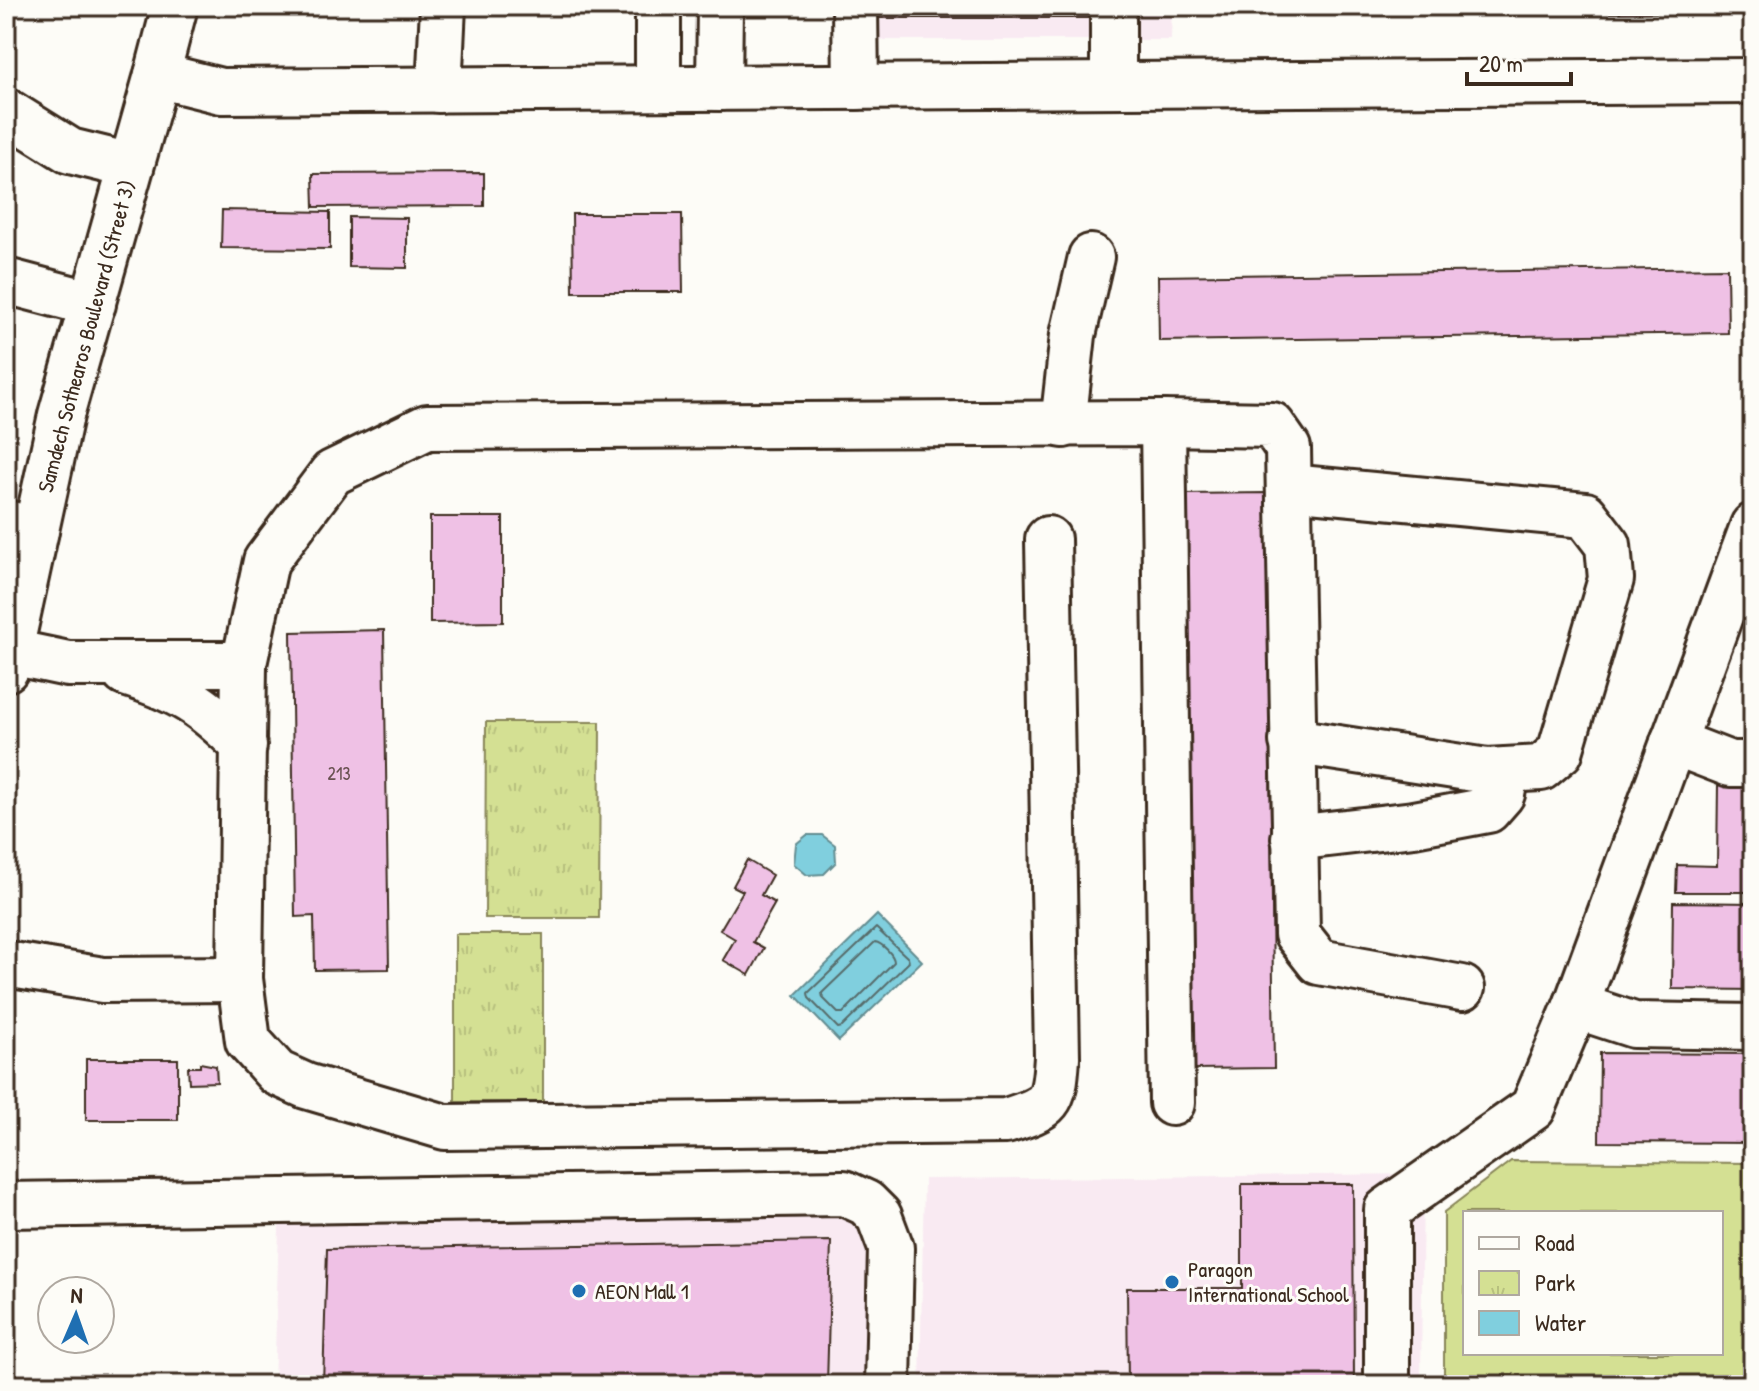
<svg xmlns="http://www.w3.org/2000/svg" width="1759" height="1391" viewBox="0 0 1759 1391" font-family="'Patrick Hand',sans-serif">
<style>
.built{fill:#f9eaf2}
.green{fill:#d4e093;stroke:#888558;stroke-width:2;fill-rule:evenodd}
.park{fill:url(#park-tufts);stroke:#888558;stroke-width:2}
.water{fill:#80cfde;stroke:#648d91;stroke-width:2}
.lines{fill:none;stroke-linecap:round;stroke-linejoin:round}
.shore{stroke:#576c6b;stroke-width:2}
.building{fill:#efc1e5;stroke:#3b2a1e;stroke-width:2}
.minor-casing{stroke:#3b2a1e;stroke-width:50}
.major-casing{stroke:#3b2a1e;stroke-width:50}
.minor{stroke:#fdfcf7;stroke-width:44}
.major{stroke:#fdfcf7;stroke-width:44}
.poi-dot{fill:#1f6fb2;stroke:#fdfcf7;stroke-width:3}
.labels{text-anchor:middle;stroke-width:6;stroke-linejoin:round;paint-order:stroke}
.number-label{font-size:18px;fill:#685050}
.street-label{font-size:22px;fill:#3b2a1e;stroke:#fdfcf7}
.poi-label{font-size:22px;fill:#3b2a1e;stroke:#fdfcf7;text-anchor:start}
</style>
<defs>
<pattern id="park-tufts" width="24" height="20" patternUnits="userSpaceOnUse" patternTransform="scale(2)"><rect width="24" height="20" fill="#d4e093"/><path d="M3 7l-1-3M5 7V3M7 7l1-3M15 17l-1-3M17 17v-4M19 17l1-3" fill="none" stroke="#b7c07e"/></pattern>
</defs>
<rect width="100%" height="100%" fill="#fdfcf7"/>
<filter id="ink" filterUnits="userSpaceOnUse"><feTurbulence type="fractalNoise" baseFrequency=".0125" numOctaves="2"/><feDisplacementMap in="SourceGraphic" scale="16" xChannelSelector="R" yChannelSelector="G"/><feConvolveMatrix kernelMatrix="1 2 1 2 8 2 1 2 1" color-interpolation-filters="sRGB"/></filter>
<g filter="url(#ink)">
<!-- built -->
<g class="built">
<polygon points="848,6 1172,6 1171,40 848,40"/>
<polygon points="1423,1174 1421,1385 920,1385 924,1179"/>
<polygon points="883,1190 879,1385 274,1385 280,1197"/>
</g>
<!-- green -->
<path class="green" d="M 1511,1161 L 1753,1163 L 1753,1385 L 1444,1385 L 1444,1212 ZM 1465,1213 L 1721,1213 L 1721,1353 L 1465,1353 Z"/>
<!-- park -->
<g class="park">
<polygon points="486,722 600,722 599,918 485,918"/>
<rect x="455" y="934" width="88" height="168"/>
</g>
<!-- water -->
<g class="water">
<polygon points="807,835 822,835 835,845 836,862 824,874 807,875 794,864 796,844"/>
<polygon points="877,915 922,961 839,1041 795,995"/>
</g>
<g class="lines">
<!-- shore -->
<g class="shore">
<polygon points="876,928 908,958 909,962 842,1027 838,1028 809,998 808,993"/>
<path d="M 875,942 C 882,943 894,955 894,962 L 843,1013 L 838,1013 L 823,998 L 822,993 Z"/>
</g>
</g>
<!-- building -->
<g class="building">
<rect x="870" y="6" width="240" height="12"/>
<polygon points="1599,6 1753,6 1753,12 1599,13"/>
<polygon points="484,173 484,206 314,207 313,174"/>
<polygon points="222,210 330,212 330,249 221,248"/>
<polygon points="572,214 682,214 683,292 573,292"/>
<polygon points="349,217 407,218 407,268 349,267"/>
<polygon points="1727,268 1728,333 1159,341 1158,276"/>
<polygon points="1267,493 1274,1068 1193,1069 1185,494"/>
<polygon points="430,517 503,517 503,622 430,623"/>
<polygon points="384,630 389,969 315,970 314,916 295,917 291,632"/>
<polygon points="1718,784 1753,784 1753,892 1676,892 1677,865 1717,866"/>
<polygon points="747,860 772,875 761,895 775,903 753,942 764,948 749,975 723,960 735,939 720,930 743,891 733,886"/>
<polygon points="1673,902 1753,903 1753,990 1672,989"/>
<polygon points="1600,1053 1753,1054 1753,1143 1599,1142"/>
<rect x="86" y="1059" width="92" height="61"/>
<polygon points="200,1063 216,1066 217,1082 189,1083 188,1067 200,1067"/>
<polygon points="1242,1184 1353,1184 1354,1385 1128,1385 1127,1288 1242,1288"/>
<polygon points="831,1241 827,1385 323,1385 327,1249"/>
</g>
<g class="lines">
<!-- minor casing -->
<g class="minor-casing">
<g id="minor">
<polyline points="855,6 856,87"/>
<polyline points="157,75 175,6"/>
<polyline points="1113,85 1113,6"/>
<polyline points="658,88 658,6"/>
<polyline points="719,88 720,6"/>
<polyline points="439,90 443,6"/>
<polyline points="6,111 70,151 131,166"/>
<polyline points="6,281 93,304"/>
<polyline points="1163,423 1172,1103"/>
<polyline points="1063,425 1073,335 1091,257"/>
<polyline points="1289,487 1585,515 1608,545 1611,579 1560,752 1541,768 1487,771 1292,741"/>
<polyline points="6,523 36,530"/>
<polyline points="6,651 68,664 244,664"/>
<path d="M 125,673 C 181,691 202,704 244,746"/>
<polyline points="1673,742 1730,764 1753,764"/>
<polyline points="1294,838 1414,824 1488,810 1502,794 1507,770"/>
<polyline points="6,964 103,980 240,979 244,664 266,561 332,473 427,427 1163,423 1272,425 1288,448 1297,934 1319,962 1462,988"/>
<path d="M 240,979 L 248,1041 L 277,1073 L 306,1086 L 445,1127 L 1006,1121 C 1051,1107 1054,1104 1057,1057 L 1048,539"/>
<polyline points="1576,1006 1634,1025 1753,1027"/>
<polyline points="6,1205 844,1193 866,1203 879,1216 891,1248 888,1385"/>
<polyline points="1387,1385 1387,1210 1533,1108 1576,1006 1753,526"/>
</g>
</g>
<!-- major casing -->
<g class="major-casing">
<polyline id="major" points="6,669 61,415 157,75 221,91 1753,81"/>
</g>
<!-- minor -->
<use href="#minor" class="minor"/>
<!-- major -->
<use href="#major" class="major"/>
</g>
</g>
<!-- markers -->
<g class="poi-dot">
<circle cx="1172" cy="1282" r="8"/>
<circle cx="579" cy="1291" r="8"/>
</g>
<g class="labels">
<!-- number labels -->
<g class="number-label">
<text x="339" y="780">213</text>
</g>
<!-- street labels -->
<g class="street-label">
<text transform="translate(86 336) rotate(-75)" y="8">Samdech Sothearos Boulevard (Street 3)</text>
</g>
<!-- poi labels -->
<g class="poi-label">
<text x="1188" y="1277">Paragon<tspan x="1188" dy="25">International School</tspan></text>
<text x="595" y="1299">AEON Mall 1</text>
</g>
</g>
<!-- margin -->
<rect width="1759" height="1391" fill="none" stroke="#fdfcf7" stroke-width="32"/>
<rect x="16" y="16" width="1727" height="1359" fill="none" stroke="#3b2a1e" stroke-width="3" filter="url(#ink)"/>
<!-- legend -->
<rect x="1463" y="1211" width="260" height="144" fill="#fdfcf7" stroke="#afa8a0" stroke-width="2"/>
<rect x="1479" y="1237" width="40" height="12" fill="#fdfcf7" stroke="#afa8a0" stroke-width="2"/>
<text x="1535" y="1251" font-size="24" fill="#3b2a1e">Road</text>
<rect x="1479" y="1271" width="40" height="24" fill="url(#park-tufts)" stroke="#afa8a0" stroke-width="2"/>
<text x="1535" y="1291" font-size="24" fill="#3b2a1e">Park</text>
<rect x="1479" y="1311" width="40" height="24" fill="#80cfde" stroke="#afa8a0" stroke-width="2"/>
<text x="1535" y="1331" font-size="24" fill="#3b2a1e">Water</text>
<!-- north arrow -->
<g transform="translate(76 1315) rotate(2)"><circle r="38" fill="#fdfcf7" stroke="#afa8a0" stroke-width="2"/>
<path d="M0-6L14 30L0 20L-14 30Z" fill="#1f6fb2"/>
<text y="-12" font-size="22" font-weight="bold" text-anchor="middle" fill="#3b2a1e">N</text>
</g>
<!-- scale -->
<path d="M1467 72v12h104v-12" fill="none" stroke="#3b2a1e" stroke-width="4"/>
<text x="1479" y="72" font-size="24" fill="#3b2a1e" stroke="#fdfcf7" stroke-width="6" paint-order="stroke">20 m</text>
</svg>
